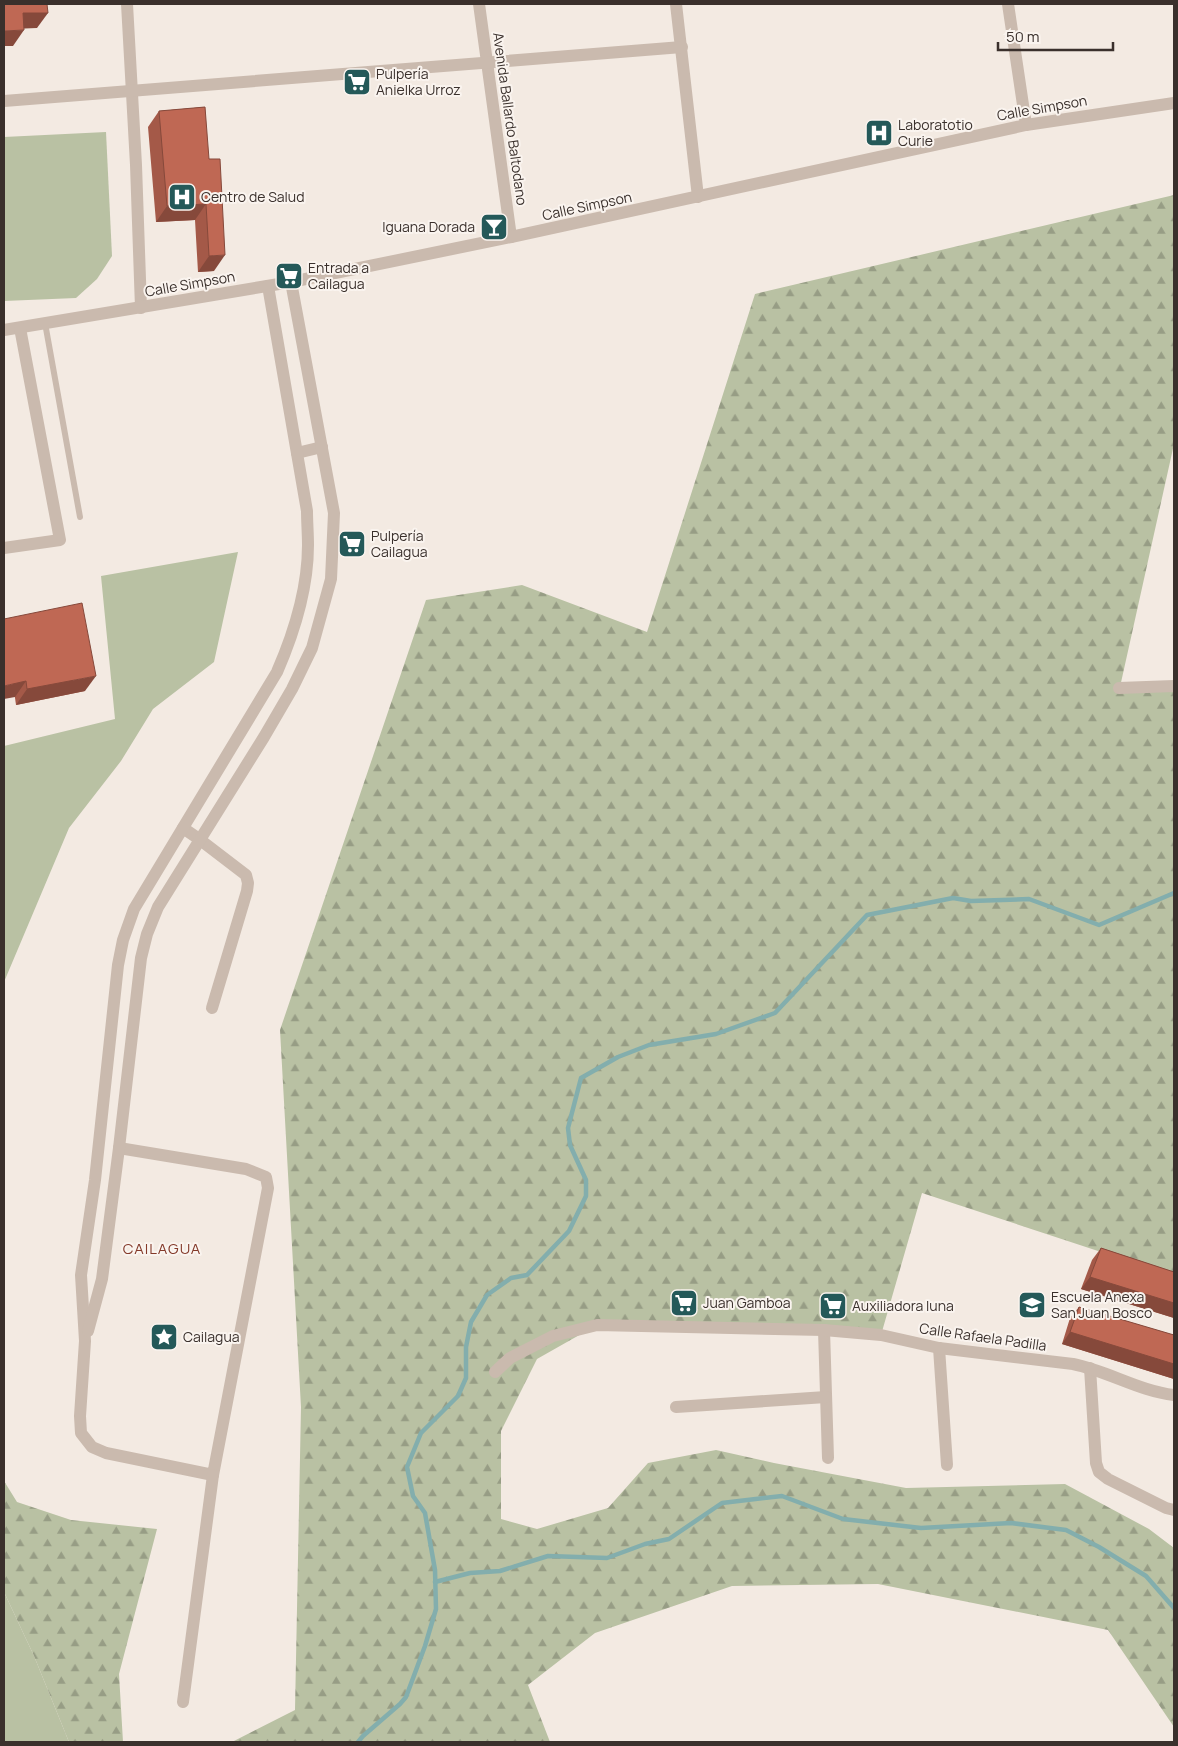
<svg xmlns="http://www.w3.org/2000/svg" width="1178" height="1746" viewBox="0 0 1178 1746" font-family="Manrope,sans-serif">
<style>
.green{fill:#b9c1a3}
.forest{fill:url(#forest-firs)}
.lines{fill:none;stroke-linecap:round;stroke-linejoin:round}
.stream{stroke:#83aead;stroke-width:4.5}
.service{stroke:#cabaae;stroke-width:6}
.minor{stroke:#cabaae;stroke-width:12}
.wall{fill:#a45948}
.shaded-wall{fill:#86493b}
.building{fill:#bf6854;stroke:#86493b}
.labels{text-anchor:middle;stroke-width:4;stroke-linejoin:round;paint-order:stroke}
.poi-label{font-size:14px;fill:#3a302c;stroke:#faf4ef;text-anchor:start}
.street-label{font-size:14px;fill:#3a302c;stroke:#faf4ef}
.neighbourhood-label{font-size:15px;letter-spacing:1px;fill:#843a2a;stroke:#faf4ef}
</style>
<defs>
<pattern id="forest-firs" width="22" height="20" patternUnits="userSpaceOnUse" patternTransform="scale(1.25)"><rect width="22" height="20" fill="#b9c1a3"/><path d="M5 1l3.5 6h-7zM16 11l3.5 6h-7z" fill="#979d85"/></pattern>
</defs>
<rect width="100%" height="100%" fill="#f3eae2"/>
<!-- green -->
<g class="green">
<polygon points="106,132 112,256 97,279 76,298 4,301 4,137"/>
<polygon points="238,552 214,662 153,709 121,761 69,828 4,982 4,746 115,719 101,576"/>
<polygon points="4,1592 34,1656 69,1742 4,1742"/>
</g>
<!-- forest -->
<g class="forest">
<polygon points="1174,195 1174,444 1120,687 1174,687 1174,1276 922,1193 881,1335 597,1325 537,1359 501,1431 501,1519 537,1529 608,1508 648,1463 716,1450 774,1463 906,1488 1065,1484 1149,1529 1174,1548 1174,1727 1108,1630 878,1584 732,1586 595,1633 528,1685 550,1742 232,1742 295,1710 301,1407 280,1030 426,600 522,585 647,632 755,294"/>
<polygon points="4,1481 17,1502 71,1520 157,1529 119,1674 123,1742 69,1742 34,1656 4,1592"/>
</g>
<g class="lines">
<!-- stream -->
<g class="stream">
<polyline points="435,1582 470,1573 500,1571 548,1556 607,1558 645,1544 669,1539 722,1503 782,1496 843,1519 921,1528 1011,1523 1066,1530 1099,1547 1146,1576 1174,1608"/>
<polyline points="358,1742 363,1736 400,1704 406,1697 425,1646 436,1609 435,1570 425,1513 413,1496 407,1467 421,1433 458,1396 466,1378 466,1347 471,1322 487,1295 511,1278 527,1275 569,1231 586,1196 586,1180 570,1145 568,1128 581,1078 618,1057 649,1045 716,1034 775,1013 867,915 953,898 971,901 1029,899 1099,925 1174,893"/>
</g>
<!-- service -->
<polyline class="service" points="45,323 80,517"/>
<!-- minor -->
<g class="minor">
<polyline points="127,4 136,165 141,308"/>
<polyline points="479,4 511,237"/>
<polyline points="676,4 698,197"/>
<polyline points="1008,4 1026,125"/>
<polyline points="4,101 682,47"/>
<polyline points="4,330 291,282 511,237 1026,125 1174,103"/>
<polyline points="297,453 322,447"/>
<polyline points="4,548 60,540 20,328"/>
<polyline points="1119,688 1174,686"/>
<polyline points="183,828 199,839 246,875 248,883 247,891 212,1008"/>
<path d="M 119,1148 L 246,1169 L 266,1177 L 268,1188 L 213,1475 L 106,1453 L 92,1447 L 81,1433 L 80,1416 L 85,1341 L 81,1275 L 95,1180 L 118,965 L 123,940 L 134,909 L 277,672 C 294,633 308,589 308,545 C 308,534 307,522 307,511 L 268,286"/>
<polyline points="824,1330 828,1458"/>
<polyline points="88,1331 102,1279 119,1148 141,958 147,934 158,907 264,737 292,689 312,648 331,579 334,513 291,282"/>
<polyline points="939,1348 947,1465"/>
<polyline points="1090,1368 1096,1463 1099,1472 1108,1479 1166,1508 1174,1510"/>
<path d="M 495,1372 L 510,1358 L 553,1336 L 597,1325 L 824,1330 L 881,1335 L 939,1348 L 1073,1364 C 1108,1371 1139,1391 1174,1395"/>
<polyline points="676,1407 826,1397"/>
<polyline points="183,1702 213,1475"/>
</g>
</g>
<!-- wall -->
<g class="wall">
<polygon points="205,107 214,271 198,272 195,220 156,222 148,127 159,111"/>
<polygon points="4,619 85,691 16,705"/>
<polygon points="1101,1248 1174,1272 1174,1318 1081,1289 1092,1260"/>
<polygon points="1079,1307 1173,1335 1174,1333 1174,1379 1062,1344 1070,1318"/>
</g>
<!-- shaded-wall -->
<g class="shaded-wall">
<polygon points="23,13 48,13 37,28 12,29"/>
<polygon points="24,30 13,46 4,46 4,31"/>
<polygon points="206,204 195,220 156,222 167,206"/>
<polygon points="225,255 214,271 198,272 209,256"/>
<polygon points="96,676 85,691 16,705 27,689"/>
<polygon points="26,681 15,697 4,699 4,686"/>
<polygon points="1090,1277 1174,1303 1174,1318 1081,1289"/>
<polygon points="1070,1332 1174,1364 1174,1379 1062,1344"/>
</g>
<!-- building -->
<g class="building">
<polygon points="4,4 47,4 48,13 23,13 24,30 4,31"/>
<polygon points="205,107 209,159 220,159 225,255 209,256 206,204 167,206 159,111"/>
<polygon points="82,603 96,676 27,689 26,681 4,686 4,619"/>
<polygon points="1101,1248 1174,1272 1174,1303 1090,1277"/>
<polygon points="1079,1307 1174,1335 1174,1364 1070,1332"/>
</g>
<!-- icons -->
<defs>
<g id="supermarket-square" transform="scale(1.4375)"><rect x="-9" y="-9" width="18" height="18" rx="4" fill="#245959" stroke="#faf4ef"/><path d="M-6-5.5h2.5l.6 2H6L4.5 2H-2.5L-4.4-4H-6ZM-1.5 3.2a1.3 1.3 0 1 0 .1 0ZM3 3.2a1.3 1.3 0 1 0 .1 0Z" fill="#fff"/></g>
<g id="hospital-square" transform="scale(1.4375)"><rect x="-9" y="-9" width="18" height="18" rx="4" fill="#245959" stroke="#faf4ef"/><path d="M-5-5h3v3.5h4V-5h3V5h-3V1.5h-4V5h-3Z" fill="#fff"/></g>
<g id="bar-square" transform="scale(1.4375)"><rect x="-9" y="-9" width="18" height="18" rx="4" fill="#245959" stroke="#faf4ef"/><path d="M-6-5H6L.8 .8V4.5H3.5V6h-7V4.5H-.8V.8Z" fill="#fff"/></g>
<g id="school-square" transform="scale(1.4375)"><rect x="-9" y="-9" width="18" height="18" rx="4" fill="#245959" stroke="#faf4ef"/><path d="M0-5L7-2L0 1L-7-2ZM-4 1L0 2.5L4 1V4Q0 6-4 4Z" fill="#fff"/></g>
<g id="sight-square" transform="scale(1.4375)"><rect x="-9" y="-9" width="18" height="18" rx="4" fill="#245959" stroke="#faf4ef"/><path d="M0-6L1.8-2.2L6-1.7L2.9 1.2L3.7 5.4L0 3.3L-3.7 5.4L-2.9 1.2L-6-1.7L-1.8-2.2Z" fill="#fff"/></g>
</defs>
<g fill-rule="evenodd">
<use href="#supermarket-square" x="357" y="82"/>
<use href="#hospital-square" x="879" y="133"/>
<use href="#hospital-square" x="182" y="197"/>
<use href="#bar-square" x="494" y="227"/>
<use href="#supermarket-square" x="289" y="276"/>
<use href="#supermarket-square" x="352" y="544"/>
<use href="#supermarket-square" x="684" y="1303"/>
<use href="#school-square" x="1032" y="1305"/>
<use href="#supermarket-square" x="833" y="1306"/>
<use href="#sight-square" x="164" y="1337"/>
</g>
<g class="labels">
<!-- poi labels -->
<g class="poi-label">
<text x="376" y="79">Pulpería<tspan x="376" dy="16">Anielka Urroz</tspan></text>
<text x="898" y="130">Laboratotio<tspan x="898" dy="16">Curie</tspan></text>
<text x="201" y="202">Centro de Salud</text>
<text x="475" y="232" text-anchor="end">Iguana Dorada</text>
<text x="308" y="273">Entrada a<tspan x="308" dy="16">Cailagua</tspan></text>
<text x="371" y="541">Pulpería<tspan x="371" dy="16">Cailagua</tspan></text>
<text x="1051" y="1302">Escuela Anexa<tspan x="1051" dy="16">San Juan Bosco</tspan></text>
<text x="703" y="1308">Juan Gamboa</text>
<text x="852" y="1311">Auxiliadora luna</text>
<text x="183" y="1342">Cailagua</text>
</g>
<!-- street labels -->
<g class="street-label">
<text transform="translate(1042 108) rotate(-10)" y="5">Calle Simpson</text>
<text transform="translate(510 119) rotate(82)" y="5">Avenida Ballardo Baltodano</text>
<text transform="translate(587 206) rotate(-12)" y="5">Calle Simpson</text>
<text transform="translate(190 284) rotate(-10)" y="5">Calle Simpson</text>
<text transform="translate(983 1337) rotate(8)" y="5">Calle Rafaela Padilla</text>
</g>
<!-- neighbourhood labels -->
<g class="neighbourhood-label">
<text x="162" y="1254">CAILAGUA</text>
</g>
</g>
<!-- border -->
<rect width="1178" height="1746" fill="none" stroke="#3a302c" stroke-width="10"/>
<!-- scale -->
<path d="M998 42v8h115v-8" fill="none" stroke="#3a302c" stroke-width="2.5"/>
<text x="1006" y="42" font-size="15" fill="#3a302c" stroke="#faf4ef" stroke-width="4" paint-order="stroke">50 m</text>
</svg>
